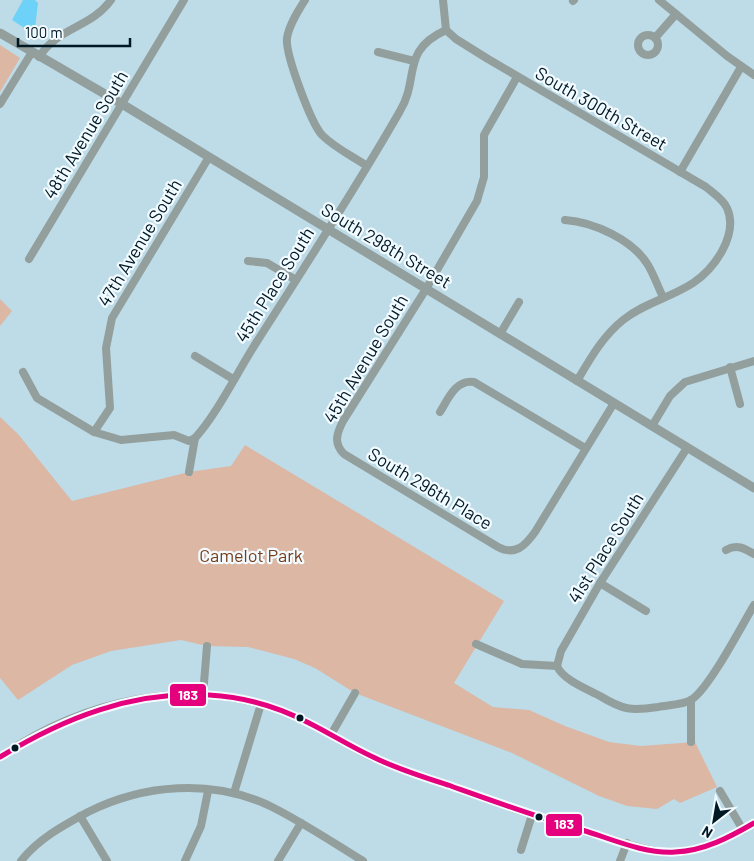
<svg xmlns="http://www.w3.org/2000/svg" width="754" height="861" viewBox="0 0 754 861" font-family="Barlow,sans-serif">
<style>
.green{fill:#dbb7a4}
.water{fill:#6ed1f8}
.lines{fill:none;stroke-linecap:round;stroke-linejoin:round}
.minor{stroke:#939f9c;stroke-width:8}
.tertiary{stroke:#939f9c;stroke-width:9}
.bus-1-casing{stroke:#f2fbff;stroke-width:9}
.bus-1{stroke:#e5007d;stroke-width:5}
.bus-dot{fill:#001824;stroke:#f2fbff;stroke-width:2}
.labels{text-anchor:middle;stroke-width:4.5;stroke-linejoin:round;paint-order:stroke}
.street-label{font-size:18px;fill:#001824;stroke:#f2fbff}
.park-label{font-size:18px;fill:#783c19;stroke:#f2fbff}
.line-badge{stroke:#f2fbff;stroke-width:2}
.badge-label{font-size:14px;text-anchor:middle;font-weight:bold;fill:#fff}
</style>
<rect width="100%" height="100%" fill="#bedbe8"/>
<!-- green -->
<g class="green">
<polygon points="0,45 20,58 0,92"/>
<polygon points="0,299 12,311 0,326"/>
<polygon points="0,417 18,434 72,501 189,472 231,466 245,445 504,601 454,683 493,707 529,710 565,726 609,742 641,746 695,742 717,787 680,803 674,799 657,809 627,806 599,796 512,753 355,693 315,668 294,659 248,647 207,646 181,640 111,651 72,665 18,700 0,678"/>
</g>
<!-- water -->
<polygon class="water" points="23,0 35,0 38,3 35,28 29,31 12,20"/>
<g class="lines">
<!-- minor -->
<g class="minor">
<path d="M 305,0 C 298,11 289,25 287,38 C 285,54 311,123 322,135 C 335,148 352,156 367,166"/>
<polyline points="443,0 446,30"/>
<polyline points="659,0 727,56 754,75"/>
<polyline points="573,1 574,0"/>
<path d="M 446,30 L 456,39 L 488,59 L 706,187 C 713,193 723,199 727,208 C 739,235 714,269 693,283 C 670,298 644,303 623,320 C 602,337 590,359 577,381"/>
<circle cx="648" cy="45" r="10"/>
<polyline points="655,38 676,14"/>
<polyline points="378,52 414,61"/>
<path d="M 39,57 C 58,27 91,28 111,0"/>
<path d="M 517,77 L 484,135 L 484,177 L 477,201 L 426,289 L 343,421 C 337,433 333,443 344,454 L 498,547 C 515,556 525,546 535,532 L 614,403"/>
<polyline points="0,104 32,52"/>
<polyline points="680,172 741,67"/>
<path d="M 565,220 C 594,222 633,240 648,265 C 654,275 658,287 663,297"/>
<polyline points="29,259 184,0"/>
<polyline points="248,261 267,263 296,280"/>
<polyline points="500,334 519,302"/>
<polyline points="195,356 233,379"/>
<polyline points="730,367 740,404"/>
<polyline points="23,372 37,398 94,432 121,440 174,435 189,441 195,438"/>
<path d="M 440,412 C 448,399 456,379 474,382 L 585,448"/>
<polyline points="652,426 670,396 685,382 754,361"/>
<polyline points="94,432 110,408 106,348 112,318 209,157"/>
<path d="M 189,472 L 195,438 C 217,414 238,371 256,343 C 305,266 355,190 400,111 C 420,78 400,51 446,30"/>
<path d="M 726,550 C 737,544 744,548 754,554"/>
<polyline points="600,583 646,611"/>
<path d="M 476,644 L 522,664 L 557,666 C 563,680 587,689 600,696 C 623,710 631,711 658,707 C 668,705 682,705 691,700 C 709,689 742,625 754,605"/>
<polyline points="557,666 561,651 600,583 687,448"/>
<polyline points="203,695 207,646"/>
<polyline points="332,733 355,693"/>
<polyline points="691,742 691,700"/>
<path d="M 0,757 C 83,700 186,676 283,711 C 319,724 348,748 383,762 C 404,771 426,778 447,785 C 492,801 536,817 581,830 C 608,838 636,849 663,852 C 694,855 728,839 754,823"/>
<polyline points="720,791 743,830"/>
<polyline points="234,793 261,704"/>
<polyline points="80,816 107,861"/>
<polyline points="521,850 532,815"/>
<path d="M 21,861 C 38,839 64,825 88,812 C 144,784 211,779 268,805 C 301,821 332,842 363,861"/>
<polyline points="185,861 201,826 208,791"/>
<polyline points="278,861 301,823"/>
<polyline points="620,861 627,843"/>
</g>
<!-- tertiary -->
<polyline class="tertiary" points="0,33 122,104 754,488"/>
<!-- bus-1 casing -->
<g class="bus-1-casing">
<path id="bus-1" d="M 0,757 C 64,718 132,691 209,695 C 243,697 279,707 309,723 C 331,734 351,747 373,757 C 397,769 423,777 448,785 C 493,801 537,817 582,830 C 612,839 644,854 675,852 C 704,851 730,837 754,823"/>
</g>
<!-- bus-1 -->
<use href="#bus-1" class="bus-1"/>
</g>
<!-- markers -->
<g class="bus-dot">
<circle cx="300" cy="718" r="4.5"/>
<circle cx="15" cy="748" r="4.5"/>
<circle cx="539" cy="817" r="4.5"/>
</g>
<g class="labels">
<!-- street labels -->
<g class="street-label">
<text transform="translate(601 109) rotate(30)" y="6">South 300th Street</text>
<text transform="translate(86 135) rotate(-59)" y="6">48th Avenue South</text>
<text transform="translate(140 243) rotate(-59)" y="6">47th Avenue South</text>
<text transform="translate(386 246) rotate(31)" y="6">South 298th Street</text>
<text transform="translate(275 285) rotate(-58)" y="6">45th Place South</text>
<text transform="translate(366 359) rotate(-59)" y="6">45th Avenue South</text>
<text transform="translate(430 489) rotate(31)" y="6">South 296th Place</text>
<text transform="translate(606 548) rotate(-58)" y="6">41st Place South</text>
</g>
<!-- park labels -->
<g class="park-label">
<text x="251" y="562">Camelot Park</text>
</g>
</g>
<g class="line-badge">
<rect x="169" y="683" width="38" height="24" rx="5" fill="#e5007d"/>
<rect x="545" y="813" width="38" height="24" rx="5" fill="#e5007d"/>
</g>
<g class="badge-label">
<text x="188" y="700">183</text>
<text x="564" y="829">183</text>
</g>
<!-- north arrow -->
<g transform="translate(714 821) rotate(211)" stroke="#f2fbff" stroke-width="4" paint-order="stroke">
<path d="M0-4L9 19L0 12L-9 19Z" fill="#001824"/>
<text y="-8" font-size="14" font-weight="bold" text-anchor="middle" fill="#001824">N</text>
</g>
<!-- scale -->
<path d="M18 38v8h112v-8" fill="none" stroke="#001824" stroke-width="2.5"/>
<text x="25" y="38" font-size="15" fill="#001824" stroke="#f2fbff" stroke-width="4" paint-order="stroke">100 m</text>
</svg>
